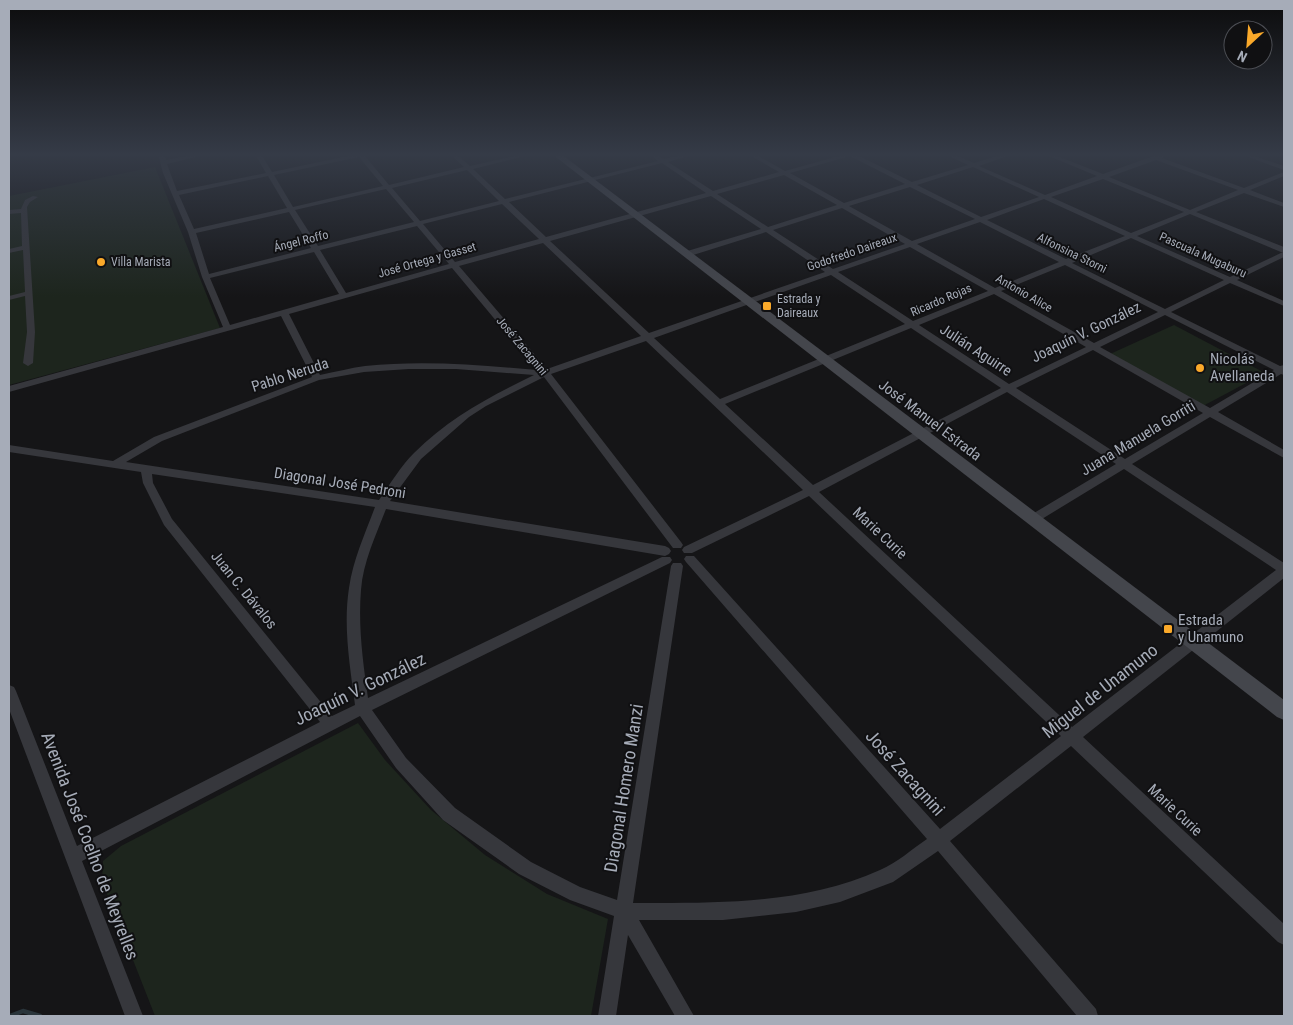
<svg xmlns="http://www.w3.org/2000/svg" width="1293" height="1025" viewBox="0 0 1293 1025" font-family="'Roboto Condensed',sans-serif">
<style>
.green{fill:#1d251d}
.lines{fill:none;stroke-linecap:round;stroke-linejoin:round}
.stream{stroke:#2a353b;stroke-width:4.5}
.street{fill:#36373c;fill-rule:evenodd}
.secondary{fill:#44464c;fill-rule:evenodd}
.poi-dot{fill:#faa92a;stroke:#101012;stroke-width:2}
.labels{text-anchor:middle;stroke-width:4;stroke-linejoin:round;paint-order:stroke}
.far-street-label{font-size:12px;fill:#a6acb8;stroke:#101012}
.far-poi-label{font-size:12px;fill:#a6acb8;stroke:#101012;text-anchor:start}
.street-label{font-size:15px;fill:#a6acb8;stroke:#101012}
.poi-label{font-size:15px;fill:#a6acb8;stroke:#101012;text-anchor:start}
.near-street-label{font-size:18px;fill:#a6acb8;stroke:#101012}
</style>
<rect width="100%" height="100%" fill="#151517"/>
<!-- green -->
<g class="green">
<polygon points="155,167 220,328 9,385 9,196"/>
<polygon points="1174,325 1265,373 1201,407 1110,354"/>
<polygon points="358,723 385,760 431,810 485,855 547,894 608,919 591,1016 155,1016 102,881 103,861 121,846"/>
</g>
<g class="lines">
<!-- stream -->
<polyline class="stream" points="10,1016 23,1011 40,1016"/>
<!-- street -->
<g class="street">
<path d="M 158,154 L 164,154 L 166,160 L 197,154 L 208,154 L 167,164 L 177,191 L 266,173 L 255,154 L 261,154 L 272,172 L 357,154 L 369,154 L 365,156 L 389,185 L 464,167 L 450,154 L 456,154 L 470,166 L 523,154 L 533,154 L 473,169 L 505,199 L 658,161 L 649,154 L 656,154 L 664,159 L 686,154 L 695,154 L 668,162 L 713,191 L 779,172 L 748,154 L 755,154 L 785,171 L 846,154 L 855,154 L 912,182 L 968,165 L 945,154 L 953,154 L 974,163 L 1004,154 L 1013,154 L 979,166 L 1045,195 L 1097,176 L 1044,154 L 1052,154 L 1103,174 L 1151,157 L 1152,156 L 1170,154 L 1162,158 L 1244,188 L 1284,172 L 1284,176 L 1250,190 L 1284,203 L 1284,207 L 1244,193 L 1196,212 L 1284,247 L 1284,257 L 1237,280 L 1284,301 L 1284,306 L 1230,283 L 1171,312 L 1280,366 L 1284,365 L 1284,375 L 1281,374 L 1218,412 L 1284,450 L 1284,458 L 1210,417 L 1132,464 L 1284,563 L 1284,578 L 1083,737 L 1284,924 L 1284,945 L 1278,942 L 1071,746 L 950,841 L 1096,1009 L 1098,1016 L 1077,1016 L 938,851 L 893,882 L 840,902 L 796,912 L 723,920 L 639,920 L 694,1016 L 675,1016 L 628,935 L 616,1016 L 598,1016 L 614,916 L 570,900 L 519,874 L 443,820 L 396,768 L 360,716 L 82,861 L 143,1016 L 125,1016 L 9,709 L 9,685 L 14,687 L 16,691 L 77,846 L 320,722 L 164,525 L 143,483 L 141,472 L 9,452 L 9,445 L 113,461 L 154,437 L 312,377 L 281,316 L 9,392 L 9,386 L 223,327 L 202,277 L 188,232 L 163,173 ZM 850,156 L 905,184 L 844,203 L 790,173 ZM 359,157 L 383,186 L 293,207 L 274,175 ZM 1156,160 L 1238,190 L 1190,210 L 1109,177 ZM 662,163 L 706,193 L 546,237 L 509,202 ZM 973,167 L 1039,197 L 981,217 L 917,185 ZM 467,170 L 499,201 L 420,221 L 392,188 ZM 784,175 L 837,205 L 768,227 L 717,194 ZM 268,176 L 287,208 L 194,229 L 179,195 ZM 1103,179 L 1184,212 L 1131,233 L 1051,197 ZM 910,187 L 975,219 L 912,241 L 849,206 ZM 386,189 L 414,222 L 318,246 L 295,210 ZM 711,196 L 761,229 L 684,252 L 684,256 L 690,256 L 766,232 L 825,272 L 649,333 L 550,241 ZM 1044,199 L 1125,236 L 1066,259 L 987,220 ZM 502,204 L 539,239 L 455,262 L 423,224 ZM 842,208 L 905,244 L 833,269 L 773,230 ZM 289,212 L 311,248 L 209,274 L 196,233 ZM 1190,214 L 1281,252 L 1283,252 L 1230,277 L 1137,236 ZM 980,222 L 1059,262 L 995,288 L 917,244 ZM 417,226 L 449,264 L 346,293 L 320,250 ZM 1131,238 L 1224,280 L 1165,309 L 1072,263 ZM 543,243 L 641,336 L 547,369 L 459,266 ZM 910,247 L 988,291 L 913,321 L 838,272 ZM 314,252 L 339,294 L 230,325 L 210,278 ZM 1065,265 L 1158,312 L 1094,343 L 1001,291 ZM 452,268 L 537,370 C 480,365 423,360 365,366 C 350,368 335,372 320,375 L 289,314 ZM 831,275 L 905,324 L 720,399 L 654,338 ZM 994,294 L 1086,347 L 1009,384 L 919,325 ZM 1165,315 L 1274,370 L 1210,408 L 1100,347 ZM 911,328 L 1001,388 L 813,485 L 725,404 ZM 646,341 L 803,490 L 684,547 L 682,550 L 684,553 L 692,553 L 809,496 L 1061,736 L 940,829 L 694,556 L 686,556 L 684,559 L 686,562 L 927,839 C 912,849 897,863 880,870 C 802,905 716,903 633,903 L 683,566 L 681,563 L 673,563 L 671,566 L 617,900 L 580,887 L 531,862 L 455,808 L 406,758 L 372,710 L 670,563 L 672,560 L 670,557 L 662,557 L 368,698 C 363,662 358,627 361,590 C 363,562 376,535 386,509 L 665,556 L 669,554 L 671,551 L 669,548 L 665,546 L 390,501 L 421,459 L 469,417 L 486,406 L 544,377 L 673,548 L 681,548 L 683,545 L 681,542 L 551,374 ZM 1093,350 L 1203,413 L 1125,459 L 1016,388 ZM 409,369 L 456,369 L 534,375 C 489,397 449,418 414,453 C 401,466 390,484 379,500 L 126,462 L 162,441 L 319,380 L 364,372 ZM 1007,392 L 1116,464 L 1029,516 L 1027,519 L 1029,522 L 1037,522 L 1124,469 L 1276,570 L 1072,727 L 819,492 ZM 152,474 L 375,507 C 365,534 353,560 349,588 C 343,627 350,666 355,705 L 332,716 L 172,519 L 153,483 Z"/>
<polygon points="1240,154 1248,154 1284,166 1284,170"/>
<polygon points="33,196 38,197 30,202 27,207 35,332 33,363 28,366 23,363 27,332 25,296 9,300 9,296 25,292 23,250 9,253 9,249 22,246 21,213 9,214 9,210 21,209 25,200"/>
</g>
<!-- secondary -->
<polygon class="secondary" points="552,154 561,154 1284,700 1284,720 1277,717"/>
</g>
<!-- sky -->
<linearGradient id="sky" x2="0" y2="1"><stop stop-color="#0c0c0d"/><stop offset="0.52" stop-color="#353b47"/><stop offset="1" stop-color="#353b47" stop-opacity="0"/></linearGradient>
<rect width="1293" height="297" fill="url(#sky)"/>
<!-- markers -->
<g class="poi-dot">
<circle cx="101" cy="262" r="5"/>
<rect x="762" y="301" width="10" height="10" rx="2.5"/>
<circle cx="1200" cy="368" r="5"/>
<rect x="1163" y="624" width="10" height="10" rx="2.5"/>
</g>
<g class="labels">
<!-- far-street labels -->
<g class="far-street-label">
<text transform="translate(301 241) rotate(-14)" y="4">Ángel Roffo</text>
<text transform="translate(852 252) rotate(-19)" y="4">Godofredo Daireaux</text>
<text transform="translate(1072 253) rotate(26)" y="4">Alfonsina Storni</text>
<text transform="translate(1203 255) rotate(24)" y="4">Pascuala Mugaburu</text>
<text transform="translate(427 260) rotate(-16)" y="4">José Ortega y Gasset</text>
<text transform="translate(1024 293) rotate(30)" y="4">Antonio Alice</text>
<text transform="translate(941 300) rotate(-23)" y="4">Ricardo Rojas</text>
<text transform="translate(522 346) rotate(50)" y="4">José Zacagnini</text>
</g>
<!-- far-poi labels -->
<g class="far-poi-label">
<text x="111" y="266">Villa Marista</text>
<text x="777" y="303">Estrada y<tspan x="777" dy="14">Daireaux</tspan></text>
</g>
<!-- street labels -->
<g class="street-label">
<text transform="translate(1086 332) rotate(-26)" y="5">Joaquín V. González</text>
<text transform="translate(976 350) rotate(33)" y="5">Julián Aguirre</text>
<text transform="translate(290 375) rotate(-18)" y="5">Pablo Neruda</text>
<text transform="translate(930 420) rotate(37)" y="5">José Manuel Estrada</text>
<text transform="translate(1138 438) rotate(-31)" y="5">Juana Manuela Gorriti</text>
<text transform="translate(340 483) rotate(9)" y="5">Diagonal José Pedroni</text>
<text transform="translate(880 533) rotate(43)" y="5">Marie Curie</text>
<text transform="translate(244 590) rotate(51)" y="5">Juan C. Dávalos</text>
<text transform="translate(1175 810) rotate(43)" y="5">Marie Curie</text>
</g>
<!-- poi labels -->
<g class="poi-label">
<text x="1210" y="364">Nicolás<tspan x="1210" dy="17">Avellaneda</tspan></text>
<text x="1178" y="625">Estrada<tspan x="1178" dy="17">y Unamuno</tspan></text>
</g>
<!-- near-street labels -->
<g class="near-street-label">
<text transform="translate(360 689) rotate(-26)" y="6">Joaquín V. González</text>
<text transform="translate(1100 691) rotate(-38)" y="6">Miguel de Unamuno</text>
<text transform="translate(905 773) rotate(48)" y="6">José Zacagnini</text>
<text transform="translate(624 788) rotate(-81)" y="6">Diagonal Homero Manzi</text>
<text transform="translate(90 846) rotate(69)" y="6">Avenida José Coelho de Meyrelles</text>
</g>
</g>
<!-- border -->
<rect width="1293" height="1025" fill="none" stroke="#a6acb8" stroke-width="20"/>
<!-- north arrow -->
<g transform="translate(1248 45) rotate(206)"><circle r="24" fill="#101012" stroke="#4c4e54"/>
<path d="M0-4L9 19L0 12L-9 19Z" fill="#faa92a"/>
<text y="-8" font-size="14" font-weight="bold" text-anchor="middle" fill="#a6acb8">N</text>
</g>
</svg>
